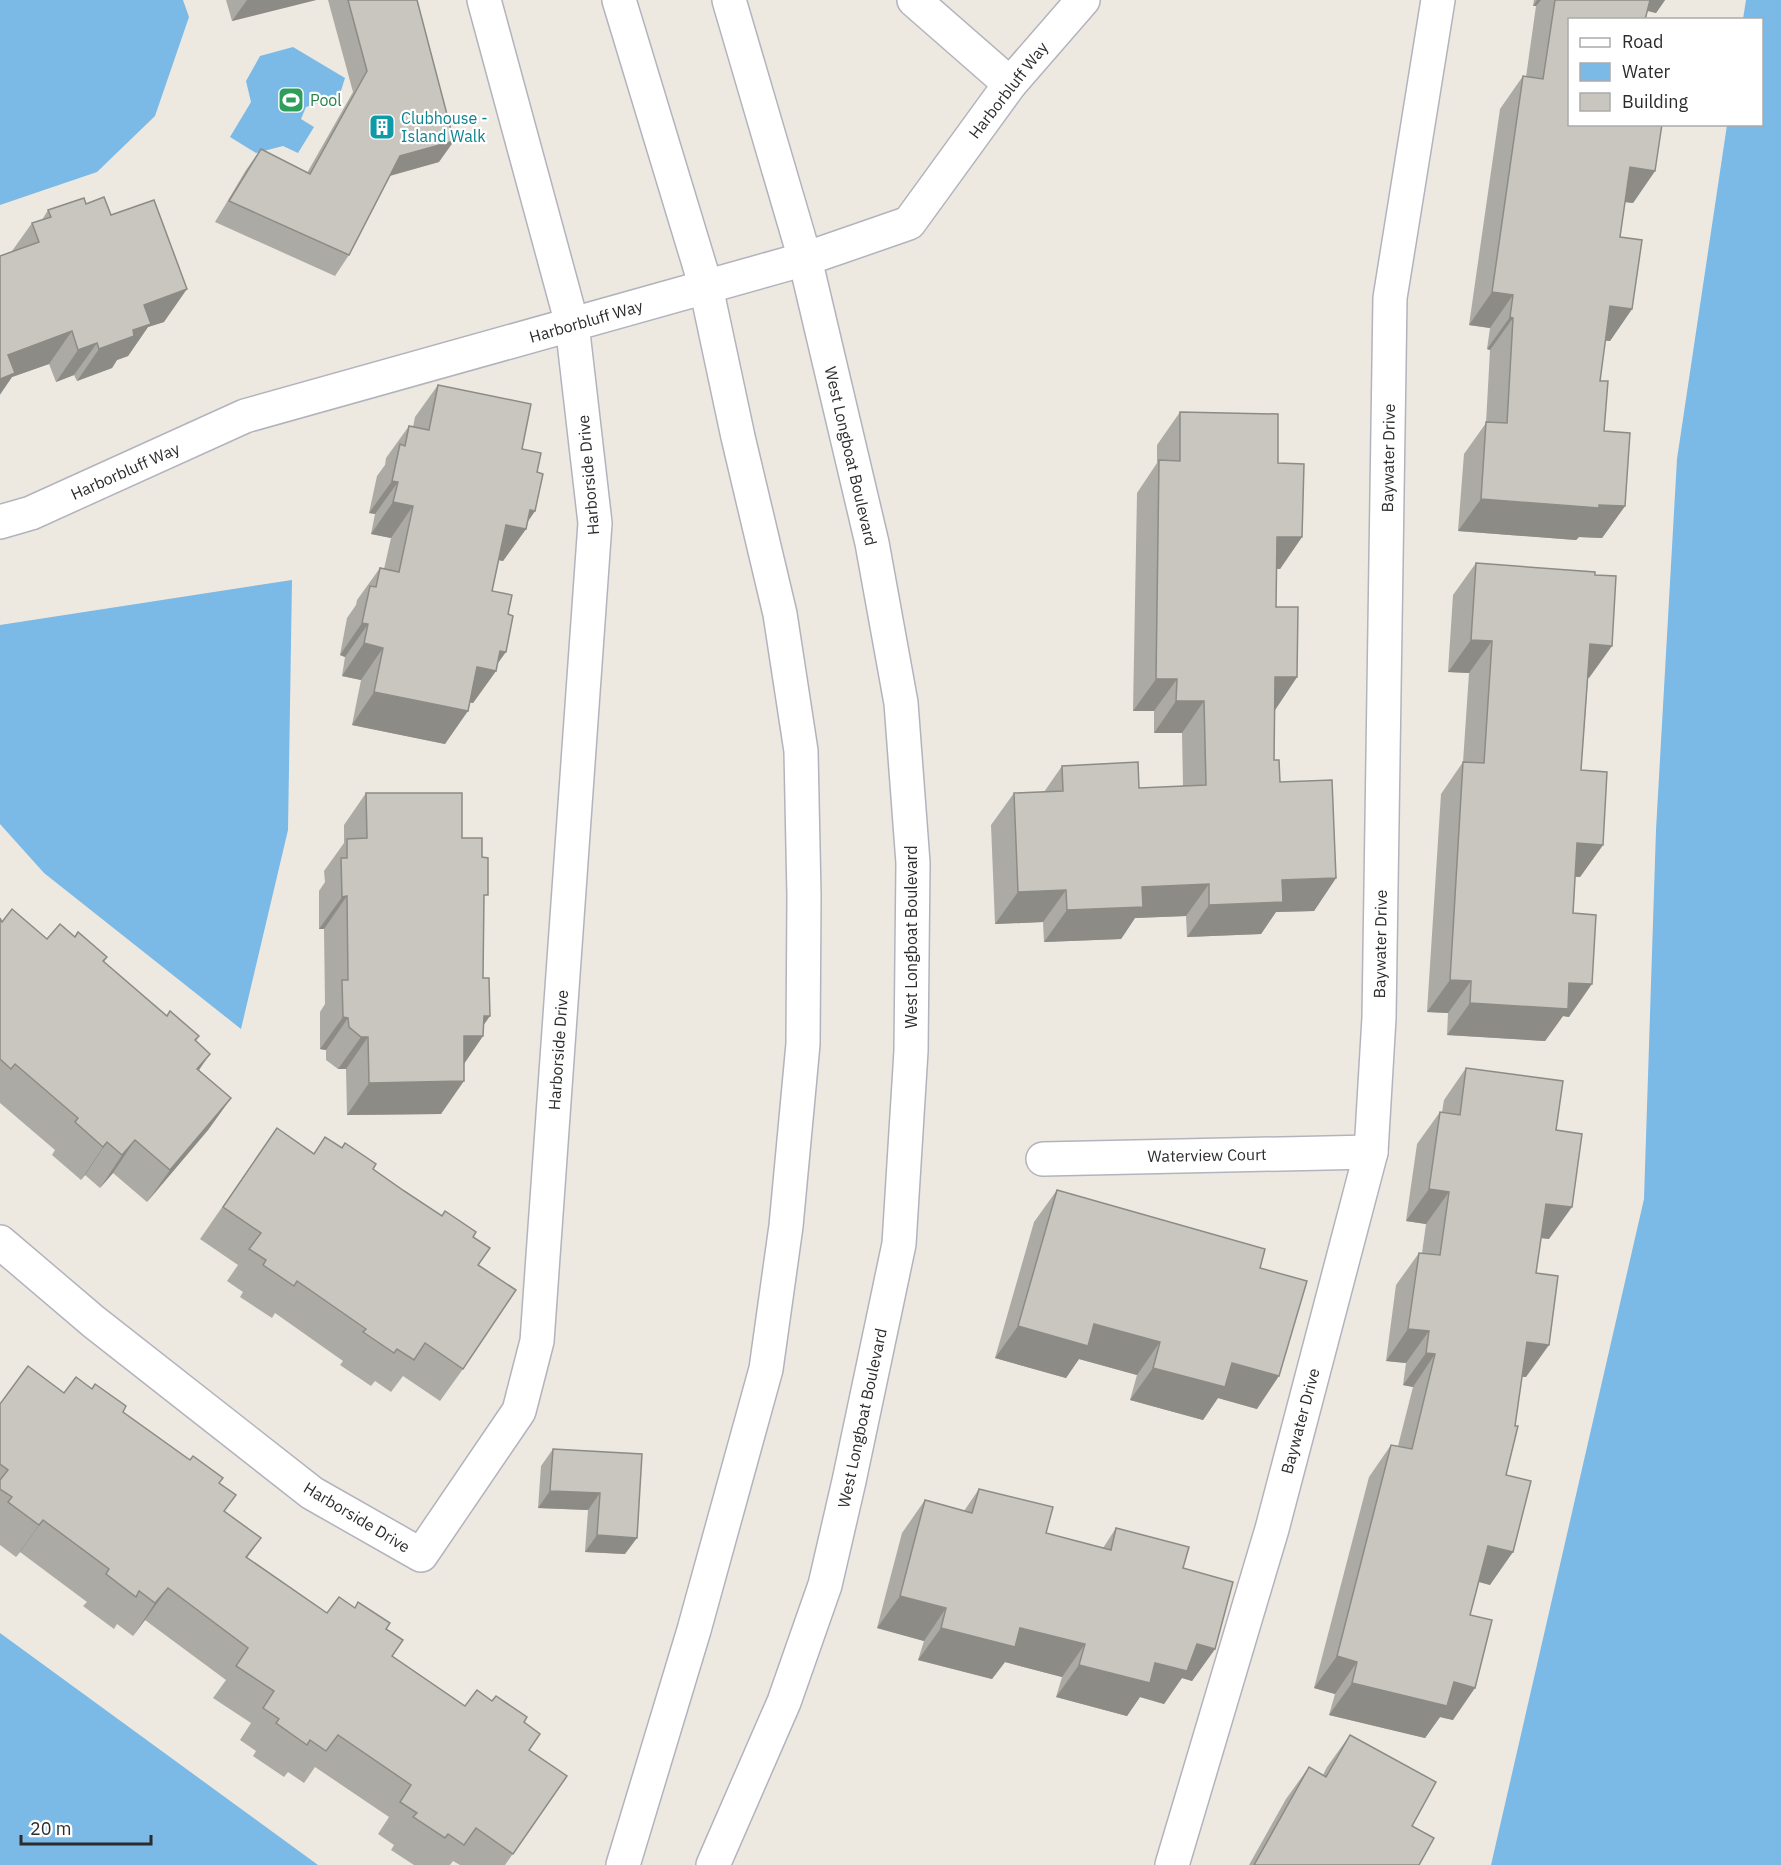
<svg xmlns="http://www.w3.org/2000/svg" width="1781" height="1865" viewBox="0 0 1781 1865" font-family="'IBM Plex Sans',sans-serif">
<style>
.water{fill:#7bb9e7}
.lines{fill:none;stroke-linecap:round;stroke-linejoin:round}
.minor-casing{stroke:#b3b3be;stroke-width:36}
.tertiary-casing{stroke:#b3b3be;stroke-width:36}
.minor{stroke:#fff;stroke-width:33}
.tertiary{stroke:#fff;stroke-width:33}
.wall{fill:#acaaa4}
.shaded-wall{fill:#8c8b86}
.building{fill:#c8c6bf;stroke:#8c8b86;stroke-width:1.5}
.labels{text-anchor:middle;stroke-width:4.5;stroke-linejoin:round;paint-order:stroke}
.street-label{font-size:16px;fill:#2c2c2c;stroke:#fff}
.leisure-label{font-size:16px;fill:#27864d;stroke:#fff;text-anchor:start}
.culture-label{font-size:16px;fill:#0d838f;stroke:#fff;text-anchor:start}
</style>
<rect width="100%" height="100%" fill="#ede9e0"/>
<!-- water -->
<g class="water">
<polygon points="0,0 183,0 189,17 155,116 97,172 0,205"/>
<polygon points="1746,0 1781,0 1781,1865 1491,1865 1644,1199 1656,830 1677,459 1727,125 1762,124 1762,20 1743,19"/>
<polygon points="293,47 345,78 339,97 306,107 301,119 314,127 298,153 283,146 256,153 230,137 251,102 246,81 260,56"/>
<polygon points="292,580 288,830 241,1029 44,873 0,824 0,625"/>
<polygon points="0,1633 318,1865 0,1865"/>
</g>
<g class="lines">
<!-- minor casing -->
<g class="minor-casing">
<g id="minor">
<polyline points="914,0 1010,84"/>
<polyline points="0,522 31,513 245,416 805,259 909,223 1010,84 1083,0"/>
<polyline points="1043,1159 1371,1152"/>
<polyline points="0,1242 94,1322 312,1493 421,1555 519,1411 537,1341 595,523 572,324 484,0"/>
<polyline points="1172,1865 1272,1529 1371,1152 1379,1018 1390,298 1438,0"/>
</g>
</g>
<!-- tertiary casing -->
<g class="tertiary-casing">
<g id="tertiary">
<polyline points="619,0 706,287 738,437 780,614 801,751 804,896 803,1044 786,1226 766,1369 694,1630 623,1865"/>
<polyline points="713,1865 784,1702 825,1585 849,1481 899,1244 911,1051 913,863 901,703 872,543 805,259 729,0"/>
</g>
</g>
<!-- minor -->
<use href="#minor" class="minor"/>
<!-- tertiary -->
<use href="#tertiary" class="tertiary"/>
</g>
<!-- wall -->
<g class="wall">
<polygon points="226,0 316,0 232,21"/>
<polygon points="328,0 417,0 439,162 390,176 349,255 335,276 215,222 246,170 261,149 307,173 353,92"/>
<polygon points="1534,0 1665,0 1656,13 1647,11 1569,20 1655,171 1633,203 1625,202 1620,237 1632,309 1610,341 1605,341 1600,381 1604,431 1625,506 1602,538 1579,537 1576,540 1458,531 1464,454 1486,423 1490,350 1487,349 1490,328 1469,325 1500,109 1523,76 1526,77 1536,6 1533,6"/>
<polygon points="86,204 111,215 164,322 148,327 128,356 117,360 112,368 77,381 74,375 56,382 49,364 12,377 0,395 0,256 12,251 32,223 42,220 48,210"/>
<polygon points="438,385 522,449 537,472 535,511 527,523 526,529 503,561 499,560 492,591 497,665 496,671 473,703 469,702 445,744 352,725 361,680 342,676 345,657 340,655 347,618 356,605 357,600 380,568 384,569 391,538 371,534 375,514 369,513 377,476 385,465 386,458 409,426 413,427 415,417"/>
<polygon points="1180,412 1278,463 1302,537 1280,569 1276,569 1276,607 1297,677 1275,710 1274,760 1280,782 1336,878 1314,911 1276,912 1261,934 1187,937 1186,916 1135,918 1121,939 1044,942 1043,922 995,924 991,825 1014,793 1044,792 1062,766 1139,788 1183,786 1182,733 1154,733 1154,711 1133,711 1137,493 1157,463 1157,445"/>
<polygon points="1476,563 1589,678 1588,678 1581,770 1603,845 1580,877 1575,877 1569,1017 1563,1016 1545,1041 1447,1035 1448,1013 1427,1012 1441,794 1463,762 1469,673 1448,672 1453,595"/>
<polygon points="366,793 462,838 482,857 484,901 483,978 483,1036 464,1064 441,1114 347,1115 346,1069 338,1069 326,1060 326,1050 320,1049 320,1012 325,1004 324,929 319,929 319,891 325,882 324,871 344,843 344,825"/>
<polygon points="0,918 2,922 47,939 75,937 107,957 104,962 167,1016 199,1036 196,1041 199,1070 231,1098 208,1130 147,1202 113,1173 100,1188 85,1175 81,1180 52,1155 55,1150 0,1103"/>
<polygon points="1466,1068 1556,1130 1549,1239 1541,1238 1536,1273 1526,1377 1522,1377 1506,1475 1490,1585 1479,1582 1470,1615 1453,1720 1440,1717 1425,1738 1329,1715 1335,1694 1314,1688 1369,1477 1391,1445 1398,1446 1413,1387 1403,1385 1406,1363 1386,1361 1396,1285 1419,1253 1422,1253 1426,1224 1406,1221 1417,1144 1440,1112 1442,1112 1444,1100"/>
<polygon points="277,1128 314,1153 373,1169 473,1237 478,1265 463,1369 440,1401 403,1376 391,1392 375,1381 371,1386 340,1365 343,1361 275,1313 272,1318 240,1297 243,1292 227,1281 238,1265 200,1239"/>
<polygon points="1057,1190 1260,1268 1257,1409 1218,1398 1203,1420 1130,1400 1137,1375 1079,1359 1066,1378 995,1358 1034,1222"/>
<polygon points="64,1393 123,1412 220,1483 224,1511 261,1538 247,1558 327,1613 355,1607 358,1602 386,1629 392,1656 465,1706 524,1722 529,1750 567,1776 505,1865 460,1865 453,1861 450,1865 414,1865 391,1850 394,1845 378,1834 389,1817 315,1767 304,1783 288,1772 284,1777 253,1756 256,1751 240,1740 251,1723 213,1698 226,1680 145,1620 133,1636 117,1624 114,1629 83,1606 87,1602 20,1552 16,1557 0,1545 0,1404"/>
<polygon points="553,1449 642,1454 625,1554 585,1552 588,1510 538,1508 541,1466"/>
<polygon points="979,1489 1046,1533 1103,1548 1116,1528 1183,1568 1215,1649 1192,1681 1182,1678 1164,1704 1140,1697 1127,1716 1056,1697 1062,1677 1005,1662 992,1679 918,1660 924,1641 877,1628 902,1533 925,1500 964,1511"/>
<polygon points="1350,1735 1412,1826 1419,1865 1249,1865 1286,1799 1309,1767 1323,1775 1327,1767"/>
</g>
<!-- shaded-wall -->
<g class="shaded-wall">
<polygon points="247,0 316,0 232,21"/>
<polygon points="1537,0 1541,0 1536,6 1533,6"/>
<polygon points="1640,0 1665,0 1656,13 1634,7"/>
<polygon points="454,141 439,162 385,177 400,156"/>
<polygon points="1630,167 1655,171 1633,203 1607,200"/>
<polygon points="187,289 164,322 148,327 128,356 117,360 112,368 77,381 99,349 144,305"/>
<polygon points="1492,292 1513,295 1490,328 1469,325"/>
<polygon points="1610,306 1632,309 1610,341 1588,338"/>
<polygon points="1510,317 1513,318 1490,350 1487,349"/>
<polygon points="72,331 49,364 12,377 0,394 0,366 8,355"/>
<polygon points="97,343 74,375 56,382 78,350"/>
<polygon points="392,481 398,482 375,514 369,513"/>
<polygon points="1481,499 1599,505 1625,506 1602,538 1579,537 1576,540 1458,531"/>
<polygon points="393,502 413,506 391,538 371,534"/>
<polygon points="530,510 535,511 523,528 526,529 503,561 483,557 506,525"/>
<polygon points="1277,537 1302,537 1280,569 1254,569"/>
<polygon points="362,623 368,624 345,657 340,655"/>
<polygon points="1471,640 1492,641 1469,673 1448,672"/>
<polygon points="364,643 383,648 361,680 342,676"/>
<polygon points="1590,644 1612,646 1589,678 1568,677"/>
<polygon points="500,651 506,652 493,670 496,671 473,703 454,699 477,667"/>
<polygon points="1275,677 1297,677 1275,710"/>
<polygon points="1156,679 1177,679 1154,711 1133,711"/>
<polygon points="374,692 468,711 445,744 352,725"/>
<polygon points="1176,701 1204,701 1182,733 1154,733"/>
<polygon points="1577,843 1603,845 1580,877 1555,875"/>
<polygon points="1336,878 1314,911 1276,912 1261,934 1187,937 1209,905 1282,880"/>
<polygon points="1209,884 1186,916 1135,918 1121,939 1044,942 1067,910 1142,887"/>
<polygon points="1066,890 1043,922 995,924 1018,892"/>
<polygon points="347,896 324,929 319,929 342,897"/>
<polygon points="1450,980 1471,981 1448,1013 1427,1012"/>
<polygon points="1569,983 1592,984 1569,1017 1563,1016 1545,1041 1447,1035 1470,1003"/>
<polygon points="484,1016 490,1016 476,1036 483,1036 461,1068 464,1036"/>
<polygon points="343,1017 348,1018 326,1050 320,1049"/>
<polygon points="361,1037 368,1037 346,1069 338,1069"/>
<polygon points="210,1054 188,1086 197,1069"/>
<polygon points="464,1081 441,1114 347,1115 369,1083"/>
<polygon points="231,1098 208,1130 147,1202 170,1170"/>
<polygon points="135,1140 113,1173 100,1188 122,1155"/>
<polygon points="107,1142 85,1175 81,1180 103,1147"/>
<polygon points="1429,1189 1449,1192 1426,1224 1406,1221"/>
<polygon points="1546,1204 1572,1207 1549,1239 1524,1236"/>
<polygon points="1094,1324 1160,1342 1137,1375 1079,1359 1066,1378 995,1358 1018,1326"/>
<polygon points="1408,1329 1429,1331 1406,1363 1386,1361"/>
<polygon points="1527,1342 1549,1345 1526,1377 1504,1374"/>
<polygon points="1426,1353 1435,1354 1413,1387 1403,1385"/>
<polygon points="1232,1363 1279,1376 1257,1409 1218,1398 1203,1420 1130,1400 1153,1368"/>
<polygon points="550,1491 600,1493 588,1510 538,1508"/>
<polygon points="43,1520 20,1552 16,1557 39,1525"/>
<polygon points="597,1535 637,1538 625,1554 585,1552"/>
<polygon points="1488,1546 1513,1552 1490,1585 1465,1578"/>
<polygon points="168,1588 145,1620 133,1636 155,1603"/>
<polygon points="900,1596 946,1608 924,1641 877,1628"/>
<polygon points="941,1628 1020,1628 1085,1644 1062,1677 1005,1662 992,1679 918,1660"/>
<polygon points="1197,1644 1215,1649 1192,1681 1182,1678 1164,1704 1140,1697 1127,1716 1056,1697 1079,1665 1155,1663"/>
<polygon points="1337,1656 1357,1662 1335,1694 1314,1688"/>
<polygon points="1454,1682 1475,1688 1453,1720 1440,1717 1425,1738 1329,1715 1352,1683"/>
</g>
<!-- building -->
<g class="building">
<polygon points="348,0 417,0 454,141 400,156 349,255 229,201 261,149 310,174 367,71"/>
<polygon points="1555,0 1650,0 1645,20 1569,20 1569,124 1662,124 1655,171 1630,167 1620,237 1642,240 1632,309 1610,306 1600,381 1608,381 1604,431 1630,433 1625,506 1599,505 1599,508 1481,499 1486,422 1507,423 1513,318 1510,317 1513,295 1492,292 1523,76 1543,79"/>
<polygon points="104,197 111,215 154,200 187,289 144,305 151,324 133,330 134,336 99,349 97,343 78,350 72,331 8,355 15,373 0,379 0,256 39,242 32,223 51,217 48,210 84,198 86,204"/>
<polygon points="438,385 531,404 522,449 541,453 537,472 543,474 535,511 530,510 526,529 506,525 492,591 512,595 508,614 513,616 506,652 500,651 496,671 477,667 468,711 374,692 383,648 364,643 368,624 362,623 370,586 376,587 380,568 399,572 413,506 393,502 398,482 392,481 400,444 405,446 409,426 429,430"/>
<polygon points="1180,412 1278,414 1278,463 1304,464 1302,537 1277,537 1276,607 1298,607 1297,677 1275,677 1274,760 1279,760 1280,782 1332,780 1336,878 1282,880 1283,902 1209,905 1209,884 1142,887 1143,907 1067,910 1066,890 1018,892 1014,793 1063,791 1062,766 1138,762 1139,788 1206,785 1204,701 1176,701 1177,679 1156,679 1159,460 1180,461"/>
<polygon points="1476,563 1595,572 1595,575 1616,576 1612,646 1590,644 1581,770 1607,772 1603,845 1577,843 1573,913 1596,915 1592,984 1569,983 1568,1009 1470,1003 1471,981 1450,980 1463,762 1484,763 1492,641 1471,640"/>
<polygon points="366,793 462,793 462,838 482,838 482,857 488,858 488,895 484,895 483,978 489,978 490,1016 484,1016 483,1036 464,1036 464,1081 369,1083 368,1037 361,1037 349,1027 348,1018 343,1017 342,980 348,980 347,896 342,897 341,858 347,858 347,839 367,838"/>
<polygon points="12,909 47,939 60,924 75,937 78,932 107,957 103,961 167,1016 170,1011 199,1036 195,1040 210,1054 197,1069 231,1098 170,1170 135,1140 122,1155 107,1142 103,1147 75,1122 78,1118 15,1064 11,1069 0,1059 0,918 2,922"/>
<polygon points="1466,1068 1563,1081 1556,1130 1582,1134 1572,1207 1546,1204 1536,1273 1558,1276 1549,1345 1527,1342 1515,1426 1518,1426 1506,1475 1531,1481 1513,1552 1488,1546 1470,1615 1492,1620 1475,1688 1454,1682 1447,1706 1352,1683 1357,1662 1337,1656 1391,1445 1412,1449 1435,1354 1426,1353 1429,1331 1408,1329 1419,1253 1440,1255 1449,1192 1429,1189 1440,1112 1460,1115"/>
<polygon points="277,1128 314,1154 325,1137 342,1148 345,1143 376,1164 373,1169 404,1191 442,1216 445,1211 476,1232 473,1237 490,1248 478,1265 516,1290 463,1369 425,1343 414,1360 397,1349 394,1353 363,1332 366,1329 297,1281 294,1286 263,1265 266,1260 249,1249 261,1233 223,1207"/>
<polygon points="1057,1190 1265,1249 1260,1268 1307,1281 1279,1376 1232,1363 1225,1387 1153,1368 1160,1342 1094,1324 1088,1346 1018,1326"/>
<polygon points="28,1366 64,1393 76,1377 92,1389 95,1384 126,1406 123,1412 190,1460 193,1456 223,1478 219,1483 236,1495 224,1511 261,1538 246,1557 327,1613 339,1597 355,1608 358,1602 390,1623 386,1629 403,1640 392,1656 465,1706 477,1690 492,1701 496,1696 527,1717 524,1722 540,1734 529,1750 567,1776 513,1854 476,1828 464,1845 448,1834 445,1838 413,1817 417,1813 400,1802 411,1785 338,1735 326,1751 310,1740 307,1745 276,1723 279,1719 263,1708 274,1691 236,1666 248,1648 168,1588 155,1603 139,1591 136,1597 106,1574 109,1569 43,1520 39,1525 8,1502 12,1497 0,1489 0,1480 8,1470 0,1464 0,1404"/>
<polygon points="553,1449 642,1454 637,1538 597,1535 600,1493 550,1491"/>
<polygon points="979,1489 1053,1507 1046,1533 1111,1550 1116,1528 1189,1547 1183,1568 1233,1582 1215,1649 1197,1644 1187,1671 1155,1663 1150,1683 1079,1665 1085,1644 1020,1628 1015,1647 941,1628 946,1608 900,1596 925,1500 972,1513"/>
<polygon points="1350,1735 1436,1782 1412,1826 1434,1838 1419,1865 1254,1865 1309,1767 1326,1777"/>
</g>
<!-- icons -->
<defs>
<g id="stadium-square" transform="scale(1.35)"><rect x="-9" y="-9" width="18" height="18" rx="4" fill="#2e9e5b" stroke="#fff"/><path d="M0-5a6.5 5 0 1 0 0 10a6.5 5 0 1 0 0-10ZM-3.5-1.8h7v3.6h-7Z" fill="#fff"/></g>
<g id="building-square" transform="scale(1.35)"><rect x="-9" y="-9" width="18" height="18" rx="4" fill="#0f9aa8" stroke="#fff"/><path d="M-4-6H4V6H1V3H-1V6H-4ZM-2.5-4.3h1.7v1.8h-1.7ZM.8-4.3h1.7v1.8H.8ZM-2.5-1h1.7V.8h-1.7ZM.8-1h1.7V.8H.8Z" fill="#fff"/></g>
</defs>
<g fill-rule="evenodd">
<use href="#stadium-square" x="291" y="100"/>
<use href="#building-square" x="382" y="127"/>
</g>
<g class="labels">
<!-- street labels -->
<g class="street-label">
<text transform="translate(1008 90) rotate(-52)" y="6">Harborbluff Way</text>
<text transform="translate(586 321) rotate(-16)" y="6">Harborbluff Way</text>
<text transform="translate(851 456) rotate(77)" y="6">West Longboat Boulevard</text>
<text transform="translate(1388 458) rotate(-89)" y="6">Baywater Drive</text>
<text transform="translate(125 471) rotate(-24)" y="6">Harborbluff Way</text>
<text transform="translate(588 475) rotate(-95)" y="6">Harborside Drive</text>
<text transform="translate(911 937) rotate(-90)" y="6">West Longboat Boulevard</text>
<text transform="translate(1380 944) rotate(-89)" y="6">Baywater Drive</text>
<text transform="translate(558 1050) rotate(-86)" y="6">Harborside Drive</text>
<text transform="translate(1207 1155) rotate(-1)" y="6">Waterview Court</text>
<text transform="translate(862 1418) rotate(-78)" y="6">West Longboat Boulevard</text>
<text transform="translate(1300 1421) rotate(-75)" y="6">Baywater Drive</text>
<text transform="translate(357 1517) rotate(31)" y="6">Harborside Drive</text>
</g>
<!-- leisure labels -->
<g class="leisure-label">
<text x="310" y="106">Pool</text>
</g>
<!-- culture labels -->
<g class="culture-label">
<text x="401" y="124">Clubhouse -<tspan x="401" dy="18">Island Walk</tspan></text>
</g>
</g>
<!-- legend -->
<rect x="1568" y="18" width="195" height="108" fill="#ffffff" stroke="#ababab" stroke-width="1.5"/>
<rect x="1580" y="38" width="30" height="9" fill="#ffffff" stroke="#ababab" stroke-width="1.5"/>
<text x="1622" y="48" font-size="18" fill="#2c2c2c">Road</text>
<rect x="1580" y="63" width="30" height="18" fill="#7bb9e7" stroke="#ababab" stroke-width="1.5"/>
<text x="1622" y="78" font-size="18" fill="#2c2c2c">Water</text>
<rect x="1580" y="93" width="30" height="18" fill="#c8c6bf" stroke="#ababab" stroke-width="1.5"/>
<text x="1622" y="108" font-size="18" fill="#2c2c2c">Building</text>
<!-- scale -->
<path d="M21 1835v9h130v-9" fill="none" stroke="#2c2c2c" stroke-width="3"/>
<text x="30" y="1835" font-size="18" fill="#2c2c2c" stroke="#ffffff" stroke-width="4.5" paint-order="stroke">20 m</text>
</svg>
